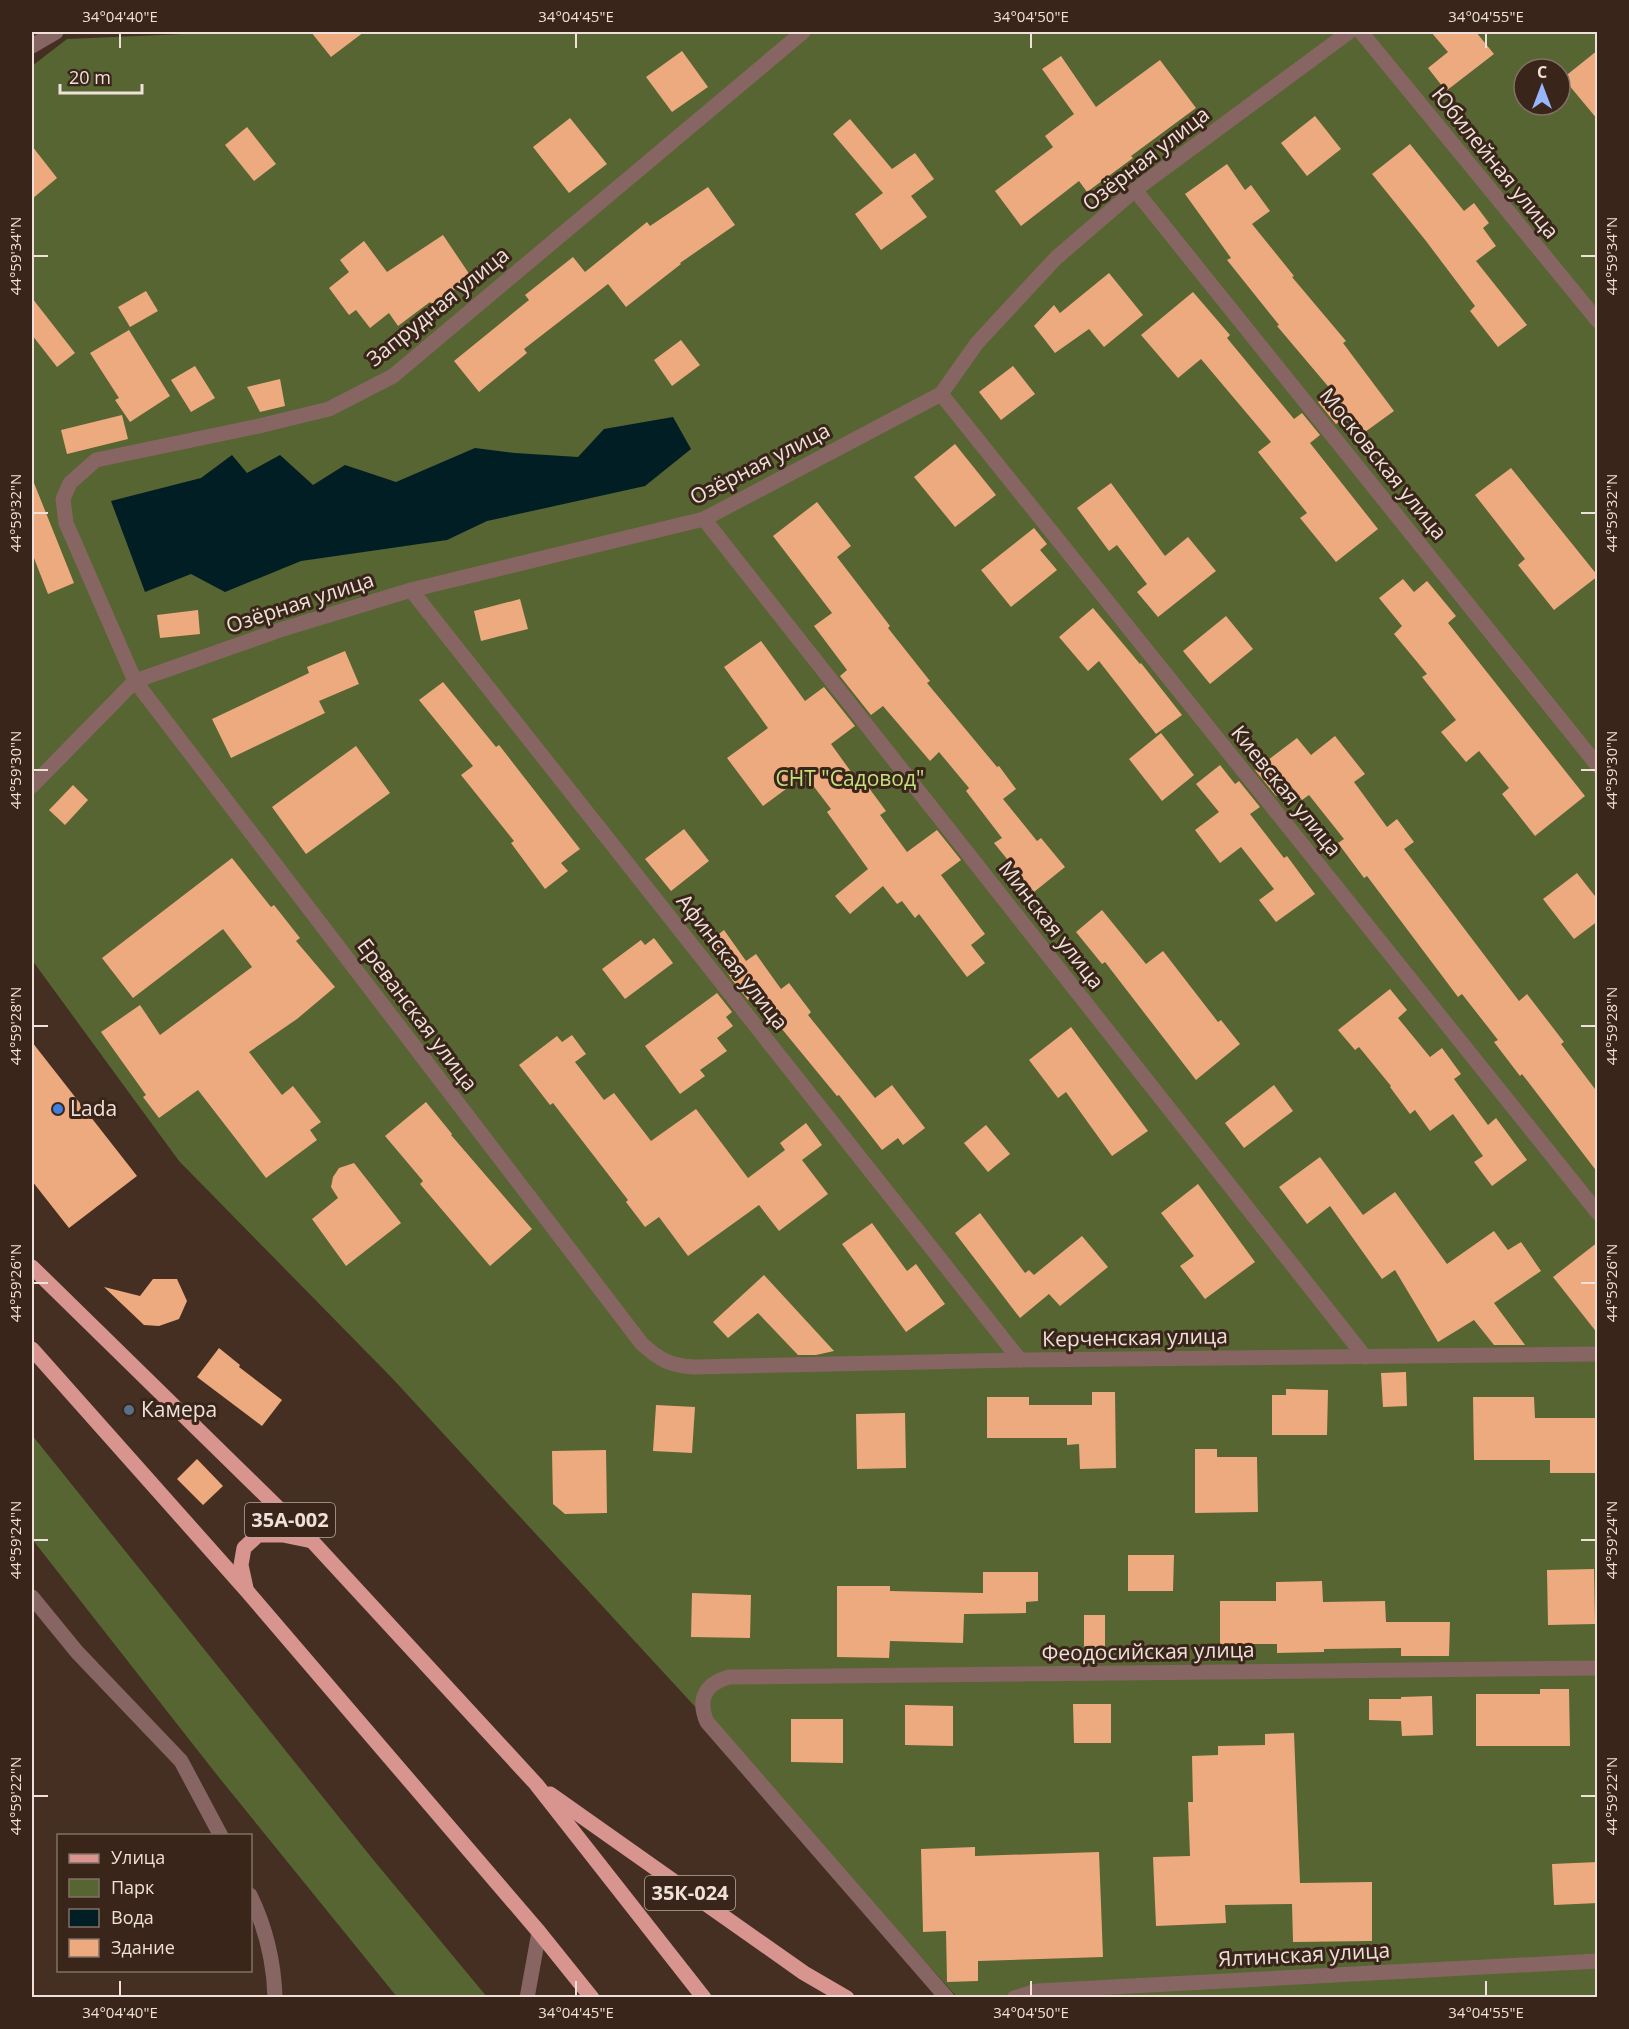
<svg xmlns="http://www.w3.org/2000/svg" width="1629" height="2029" viewBox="0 0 1629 2029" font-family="'Open Sans',sans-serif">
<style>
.green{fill:#566531;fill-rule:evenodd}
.water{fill:#001e23}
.building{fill:#edaa7f}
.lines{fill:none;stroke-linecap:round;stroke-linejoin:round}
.minor{stroke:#876562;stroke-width:15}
.major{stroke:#d8948e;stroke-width:15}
.ticks{fill:none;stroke:#efe1d9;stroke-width:2}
.shop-dot{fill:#3f7fe0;stroke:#392519;stroke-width:2}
.service-dot{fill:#5c6f8a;stroke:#392519;stroke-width:2}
.labels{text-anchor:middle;stroke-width:6;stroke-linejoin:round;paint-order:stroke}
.shield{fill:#392519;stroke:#b8a99f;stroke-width:1.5}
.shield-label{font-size:20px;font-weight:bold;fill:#efe1d9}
.street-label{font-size:21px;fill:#efe1d9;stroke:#392519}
.park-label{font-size:21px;fill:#c2e07e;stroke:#392519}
.poi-label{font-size:21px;fill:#efe1d9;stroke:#392519;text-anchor:start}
.neatline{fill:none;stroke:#efe1d9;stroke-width:2}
.ticks-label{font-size:15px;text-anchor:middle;fill:#efe1d9}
</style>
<rect width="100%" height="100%" fill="#442f22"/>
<!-- green -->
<g class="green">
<path d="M 211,32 L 1597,32 L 1597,1997 L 957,1997 L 759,1776 L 392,1378 L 179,1161 L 32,960 L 32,66 L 67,39 L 208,33 ZM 1524,69 L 1560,69 L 1560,105 L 1524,105 Z"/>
<polygon points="32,1435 371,1857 487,1997 397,1997 217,1775 32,1539"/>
</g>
<!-- water -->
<polygon class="water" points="673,417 691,449 645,486 487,521 447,540 301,561 225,592 191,574 145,592 111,501 201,478 232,455 247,473 280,455 313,485 345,465 396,482 475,448 515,453 578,457 604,429"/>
<!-- building -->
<g class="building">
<polygon points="311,32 364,32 331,57"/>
<polygon points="1431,32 1476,32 1494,54 1446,91 1428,68 1448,52"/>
<polygon points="1598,50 1598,120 1563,78"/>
<polygon points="682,51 708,87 672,112 646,77"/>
<polygon points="1061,56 1096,107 1160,60 1196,108 1131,156 1133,158 1087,192 1079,181 1021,226 995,191 1053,147 1045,136 1074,114 1042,69"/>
<polygon points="1315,116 1341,149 1307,176 1281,143"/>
<polygon points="570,118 607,164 569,193 533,147"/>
<polygon points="850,119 892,169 915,153 934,179 911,196 927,217 881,250 855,214 883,193 833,134"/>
<polygon points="247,127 276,164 254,181 225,145"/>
<polygon points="1410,144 1464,211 1474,203 1489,223 1483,228 1496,246 1476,261 1527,325 1498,347 1470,311 1475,306 1426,241 1372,174"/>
<polygon points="32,146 57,178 32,199"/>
<polygon points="1227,164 1245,190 1251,185 1270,211 1252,224 1294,276 1292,277 1346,341 1343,343 1394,411 1365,432 1351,413 1336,424 1318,402 1332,391 1277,326 1279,325 1227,260 1231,258 1185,194"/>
<polygon points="708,187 735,225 680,263 681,264 626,307 608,284 524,349 527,353 479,392 454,361 529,300 525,295 573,257 585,272 647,222 650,226"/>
<polygon points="443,235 472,278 432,305 430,302 398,326 389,313 370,328 356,310 349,315 329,288 349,272 340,260 364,241 387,272"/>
<polygon points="1109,273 1143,315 1104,347 1089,329 1055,353 1034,326 1054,305 1060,313"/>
<polygon points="146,291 158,311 130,327 118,307"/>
<polygon points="1193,292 1230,335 1227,338 1294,419 1302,413 1320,435 1310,443 1378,529 1336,562 1300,518 1307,513 1258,452 1271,442 1201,359 1178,378 1141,335"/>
<polygon points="32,298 75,353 57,367 32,335"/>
<polygon points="129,330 170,396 130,422 115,400 119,398 90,353"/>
<polygon points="681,340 700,365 672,386 654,360"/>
<polygon points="195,366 215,398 191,412 171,380"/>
<polygon points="1013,366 1035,394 1001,420 979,392"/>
<polygon points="280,379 285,406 260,412 247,387"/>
<polygon points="122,415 128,439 67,454 61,430"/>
<polygon points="955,444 996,495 955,527 914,477"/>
<polygon points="1511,468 1598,576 1554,610 1518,565 1525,559 1475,495"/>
<polygon points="32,478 74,583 48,594 32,553"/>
<polygon points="1111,483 1165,556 1188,537 1216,571 1158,617 1137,592 1147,584 1117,545 1109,551 1077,508"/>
<polygon points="817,502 851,546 837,557 890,626 888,628 930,681 927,683 997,767 999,766 1016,789 1003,799 1037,841 1041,838 1065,867 1034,892 994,843 1002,838 966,791 969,788 939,752 930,761 883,706 871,715 840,676 847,670 814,626 832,613 773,536"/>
<polygon points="1034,528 1047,544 1040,550 1057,570 1011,607 981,570"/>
<polygon points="1403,579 1414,592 1427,581 1456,616 1448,623 1585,796 1535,836 1502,794 1509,788 1479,751 1466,762 1441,732 1456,720 1422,677 1427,674 1394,634 1402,626 1379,598"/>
<polygon points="520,599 528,629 481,641 474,611"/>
<polygon points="1093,608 1140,664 1141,663 1182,715 1156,734 1099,661 1088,671 1059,637"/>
<polygon points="198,610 200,634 160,638 157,615"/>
<polygon points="1226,616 1253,649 1210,684 1183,651"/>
<polygon points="761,641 805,701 824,687 855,726 831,744 862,787 866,784 886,811 880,815 907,852 937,830 961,860 941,875 985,934 971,945 985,963 967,977 919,914 915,918 902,901 897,904 883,886 850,914 835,896 868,869 827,812 831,809 805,775 763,806 727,758 768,728 724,667"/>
<polygon points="345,651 359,684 319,701 325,713 231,758 212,719 309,673 307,667"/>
<polygon points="443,682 496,747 499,745 580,849 561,863 568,871 545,889 511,843 514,841 461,775 473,766 419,700"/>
<polygon points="1161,733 1194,775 1162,801 1129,759"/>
<polygon points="1335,736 1365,774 1354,782 1387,827 1397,819 1414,842 1404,849 1519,1001 1527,994 1564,1042 1561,1044 1598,1093 1598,1173 1522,1074 1520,1076 1494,1042 1498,1040 1462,994 1458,997 1367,876 1364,878 1338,843 1344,839 1309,795 1302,800 1291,786 1276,796 1255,770 1297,738 1311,755"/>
<polygon points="356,746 390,793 306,854 272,807"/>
<polygon points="1220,765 1235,784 1239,781 1260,807 1250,814 1284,858 1287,856 1315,894 1276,922 1259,900 1274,889 1241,847 1220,863 1195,830 1219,812 1196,784"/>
<polygon points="73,785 88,800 65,825 49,810"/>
<polygon points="684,829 709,861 671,891 645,859"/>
<polygon points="232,858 271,907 274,905 300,938 296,941 335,987 297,1019 249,1052 282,1095 293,1086 321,1122 310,1130 317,1140 266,1178 198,1090 159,1118 143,1097 146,1095 101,1032 140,1005 160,1035 252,967 223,929 133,998 102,958"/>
<polygon points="1577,873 1598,900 1598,921 1574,939 1543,899"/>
<polygon points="1102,910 1146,964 1163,951 1218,1022 1221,1020 1240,1044 1196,1080 1105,962 1102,964 1076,932"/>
<polygon points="724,930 746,961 756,954 781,989 789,983 811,1012 808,1015 875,1098 892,1085 925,1128 903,1145 898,1138 882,1150 839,1095 837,1096 754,995 748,1000 733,981 707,943"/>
<polygon points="654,938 673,963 625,999 602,969 641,940 645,945"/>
<polygon points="1390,989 1407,1010 1398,1018 1430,1057 1442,1048 1461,1074 1454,1079 1488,1125 1496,1118 1527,1160 1492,1186 1474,1162 1483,1156 1453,1114 1430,1131 1415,1110 1410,1114 1390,1087 1391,1086 1359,1047 1355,1050 1338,1030"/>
<polygon points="717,993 732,1012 726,1017 733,1026 717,1038 727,1051 700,1070 705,1076 680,1094 645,1046"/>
<polygon points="1071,1027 1148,1131 1112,1156 1066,1092 1058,1098 1029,1060"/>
<polygon points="572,1035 586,1054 575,1062 604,1100 614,1093 651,1141 696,1109 748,1178 785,1150 780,1143 806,1123 822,1145 802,1160 828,1194 779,1231 759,1205 688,1256 659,1217 645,1227 626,1202 628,1200 553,1103 550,1105 519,1065 557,1036 562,1042"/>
<polygon points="32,1042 137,1176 69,1228 32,1181"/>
<polygon points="1274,1085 1293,1111 1244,1148 1225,1123"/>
<polygon points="426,1102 452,1134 451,1135 532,1229 490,1266 420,1184 423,1181 385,1136"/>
<polygon points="986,1125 1010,1154 988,1172 964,1143"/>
<polygon points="1320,1157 1363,1215 1395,1192 1447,1264 1494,1231 1508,1250 1521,1242 1541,1271 1494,1303 1525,1345 1494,1345 1474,1320 1438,1342 1395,1270 1382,1279 1330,1206 1307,1224 1279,1187"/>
<polygon points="354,1163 401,1223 346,1266 312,1219 338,1198 331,1187 333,1177 339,1168"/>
<polygon points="1198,1184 1255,1262 1205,1299 1180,1266 1194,1256 1161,1213"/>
<polygon points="980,1213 1025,1273 1029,1270 1034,1275 1082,1236 1108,1267 1060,1306 1049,1294 1020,1318 955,1233"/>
<polygon points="872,1223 907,1271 916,1264 945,1304 906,1332 842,1244"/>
<polygon points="1598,1242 1598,1334 1553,1277"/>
<polygon points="764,1275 834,1351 816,1355 798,1355 758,1313 728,1338 713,1322"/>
<polygon points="153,1279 177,1279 187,1301 179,1319 159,1326 144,1325 104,1287 140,1296"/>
<polygon points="219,1348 240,1365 239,1367 282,1400 262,1426 197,1377"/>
<polygon points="1406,1372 1407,1406 1383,1407 1381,1373"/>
<polygon points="1286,1389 1328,1390 1327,1435 1272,1435 1272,1395 1286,1395"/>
<polygon points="1092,1392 1115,1392 1116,1468 1080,1469 1079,1444 1067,1445 1067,1438 987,1438 987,1397 1029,1397 1029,1405 1092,1405"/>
<polygon points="1473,1397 1534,1397 1535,1418 1598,1418 1598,1473 1550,1473 1550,1460 1474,1460"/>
<polygon points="656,1405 695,1407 692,1453 653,1451"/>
<polygon points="905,1413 906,1468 857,1469 856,1414"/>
<polygon points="1195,1449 1217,1449 1217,1457 1257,1457 1258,1512 1195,1513"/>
<polygon points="606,1450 607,1513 565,1514 553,1504 552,1451"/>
<polygon points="197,1459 223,1486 203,1505 177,1479"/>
<polygon points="1128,1555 1174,1555 1173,1591 1128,1591"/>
<polygon points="1594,1569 1595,1624 1548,1625 1547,1570"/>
<polygon points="983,1572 1038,1572 1038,1601 1026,1602 1026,1613 964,1614 963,1643 890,1641 889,1658 837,1657 837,1586 890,1586 890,1591 983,1593"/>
<polygon points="1322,1581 1323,1602 1385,1601 1386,1622 1450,1622 1449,1656 1401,1656 1401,1648 1324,1649 1324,1652 1277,1653 1277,1644 1220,1644 1220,1601 1276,1601 1276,1582"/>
<polygon points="692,1593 751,1595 750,1638 691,1637"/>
<rect x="1084" y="1615" width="21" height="45"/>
<polygon points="1540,1689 1569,1689 1570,1746 1476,1746 1476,1694 1540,1694"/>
<polygon points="1432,1696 1433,1735 1402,1736 1401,1721 1369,1720 1369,1699 1401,1699 1401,1697"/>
<polygon points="1073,1704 1111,1704 1111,1743 1074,1743"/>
<polygon points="905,1705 953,1706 953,1746 905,1745"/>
<polygon points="791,1719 843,1719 843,1763 791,1762"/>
<polygon points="1294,1733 1300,1883 1372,1882 1372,1941 1293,1942 1292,1904 1225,1905 1226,1923 1156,1926 1153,1857 1190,1856 1188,1802 1193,1802 1192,1756 1218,1755 1218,1746 1265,1745 1265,1734"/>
<polygon points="975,1847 975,1856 1099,1852 1103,1957 978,1961 978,1981 947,1982 946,1931 923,1932 921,1849"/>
<polygon points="1598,1862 1598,1903 1554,1905 1552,1864"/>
</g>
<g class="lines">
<!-- minor -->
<g class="minor">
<path d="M 803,32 L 393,376 L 329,409 L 259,426 L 96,460 L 70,483 L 63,499 L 66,523 L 135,681 L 642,1344 C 660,1360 669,1365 693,1367 L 1020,1360 L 1598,1354"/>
<polyline points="1361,32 1598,321"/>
<polyline points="32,46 56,32"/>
<polyline points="1135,190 1598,766"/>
<polyline points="941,394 1598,1213"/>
<polyline points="704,519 1365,1357"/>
<polyline points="411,590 1020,1360"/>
<polyline points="32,786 135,681 283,629 411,590 704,519 941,394 977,343 1056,258 1135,190 1349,32"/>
<polyline points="32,1597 77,1652 181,1761 221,1836"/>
<path d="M 250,1895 C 266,1928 274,1961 275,1998"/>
<polyline points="527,1998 539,1932"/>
<path d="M 947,1998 L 707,1722 C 697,1699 705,1684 729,1677 L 1598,1668"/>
<polyline points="1014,1998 1037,1991 1598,1961"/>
</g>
<!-- major -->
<g class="major">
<polyline points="32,1267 312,1541 536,1784 704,1998"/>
<polyline points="32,1349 247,1591 539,1932 592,1998"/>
<polyline points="246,1588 241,1565 244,1548 258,1535 283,1535 312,1541"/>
<polyline points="550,1794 804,1973 847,1998"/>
</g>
</g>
<!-- ticks -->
<path class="ticks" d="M 120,33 L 120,48M 576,33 L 576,48M 1031,33 L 1031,48M 1486,33 L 1486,48M 33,256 L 48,256M 1581,256 L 1596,256M 33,513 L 48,513M 1581,513 L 1596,513M 33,770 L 48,770M 1581,770 L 1596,770M 33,1026 L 48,1026M 1581,1026 L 1596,1026M 33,1283 L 48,1283M 1581,1283 L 1596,1283M 33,1540 L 48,1540M 1581,1540 L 1596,1540M 33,1796 L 48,1796M 1581,1796 L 1596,1796M 120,1981 L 120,1996M 576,1981 L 576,1996M 1031,1981 L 1031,1996M 1486,1981 L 1486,1996"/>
<!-- markers -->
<circle class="shop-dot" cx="58" cy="1109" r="6"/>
<circle class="service-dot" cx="129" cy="1410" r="6"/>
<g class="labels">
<!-- shield labels -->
<g class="shield">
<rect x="245" y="1503" width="90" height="34" rx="4.5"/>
<rect x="645" y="1876" width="90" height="34" rx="4.5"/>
</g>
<g class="shield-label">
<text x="290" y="1527">35А-002</text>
<text x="690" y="1900">35К-024</text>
</g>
<!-- street labels -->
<g class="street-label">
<text transform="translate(1146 159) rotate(-38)" y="7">Озёрная улица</text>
<text transform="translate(1495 163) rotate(51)" y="7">Юбилейная улица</text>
<text transform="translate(438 307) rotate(-39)" y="7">Запрудная улица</text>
<text transform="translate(760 464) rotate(-27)" y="7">Озёрная улица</text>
<text transform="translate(1383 464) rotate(51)" y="7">Московская улица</text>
<text transform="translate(300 603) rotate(-18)" y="7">Озёрная улица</text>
<text transform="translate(1286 791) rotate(51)" y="7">Киевская улица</text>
<text transform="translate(1051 925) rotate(52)" y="7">Минская улица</text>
<text transform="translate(732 962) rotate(52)" y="7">Афинская улица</text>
<text transform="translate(417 1015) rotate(53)" y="7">Ереванская улица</text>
<text transform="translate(1135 1338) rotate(-1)" y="7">Керченская улица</text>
<text transform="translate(1148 1652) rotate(-1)" y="7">Феодосийская улица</text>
<text transform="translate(1304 1955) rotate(-3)" y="7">Ялтинская улица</text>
</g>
<!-- park labels -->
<g class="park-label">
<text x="850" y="786">СНТ "Садовод"</text>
</g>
<!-- poi labels -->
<g class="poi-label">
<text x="70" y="1116">Lada</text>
<text x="141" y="1417">Камера</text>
</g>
</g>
<!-- border -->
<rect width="1629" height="2029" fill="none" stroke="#392519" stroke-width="66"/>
<!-- legend -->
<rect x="57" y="1834" width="195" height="138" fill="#392519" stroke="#827066" stroke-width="1.5"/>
<rect x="69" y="1854" width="30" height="9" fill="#d8948e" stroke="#827066" stroke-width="1.5"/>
<text x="111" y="1864" font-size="18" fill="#efe1d9">Улица</text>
<rect x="69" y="1879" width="30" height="18" fill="#566531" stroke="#827066" stroke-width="1.5"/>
<text x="111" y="1894" font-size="18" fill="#efe1d9">Парк</text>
<rect x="69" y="1909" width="30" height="18" fill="#001e23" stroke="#827066" stroke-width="1.5"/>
<text x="111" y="1924" font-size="18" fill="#efe1d9">Вода</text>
<rect x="69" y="1939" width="30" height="18" fill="#edaa7f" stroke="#827066" stroke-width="1.5"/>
<text x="111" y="1954" font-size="18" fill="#efe1d9">Здание</text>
<!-- north arrow -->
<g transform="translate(1542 87)"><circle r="28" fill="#392519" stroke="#827066" stroke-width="1.5"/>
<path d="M0-4.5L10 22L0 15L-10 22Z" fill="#97b6fd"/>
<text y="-9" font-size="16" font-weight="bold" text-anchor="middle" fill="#efe1d9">С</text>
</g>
<!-- scale -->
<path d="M60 84v9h82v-9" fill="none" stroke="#efe1d9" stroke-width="3"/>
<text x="69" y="84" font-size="18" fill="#efe1d9" stroke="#392519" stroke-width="4.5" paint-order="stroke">20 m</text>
<rect x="33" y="33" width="1563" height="1963" class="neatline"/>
<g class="ticks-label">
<text x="120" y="22">34°04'40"E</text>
<text x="576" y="22">34°04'45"E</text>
<text x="1031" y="22">34°04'50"E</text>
<text x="1486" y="22">34°04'55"E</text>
<text transform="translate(16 256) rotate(-90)" y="5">44°59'34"N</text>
<text transform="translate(1612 256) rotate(-90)" y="5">44°59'34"N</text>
<text transform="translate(16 513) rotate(-90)" y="5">44°59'32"N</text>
<text transform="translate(1612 513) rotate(-90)" y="5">44°59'32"N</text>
<text transform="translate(16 770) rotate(-90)" y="5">44°59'30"N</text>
<text transform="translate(1612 770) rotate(-90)" y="5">44°59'30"N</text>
<text transform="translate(16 1026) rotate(-90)" y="5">44°59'28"N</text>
<text transform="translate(1612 1026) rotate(-90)" y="5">44°59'28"N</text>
<text transform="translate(16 1283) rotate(-90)" y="5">44°59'26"N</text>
<text transform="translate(1612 1283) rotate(-90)" y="5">44°59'26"N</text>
<text transform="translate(16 1540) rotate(-90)" y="5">44°59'24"N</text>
<text transform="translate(1612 1540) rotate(-90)" y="5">44°59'24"N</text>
<text transform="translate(16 1796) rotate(-90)" y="5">44°59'22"N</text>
<text transform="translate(1612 1796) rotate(-90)" y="5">44°59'22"N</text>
<text x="120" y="2018">34°04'40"E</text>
<text x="576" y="2018">34°04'45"E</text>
<text x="1031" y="2018">34°04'50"E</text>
<text x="1486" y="2018">34°04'55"E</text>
</g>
</svg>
